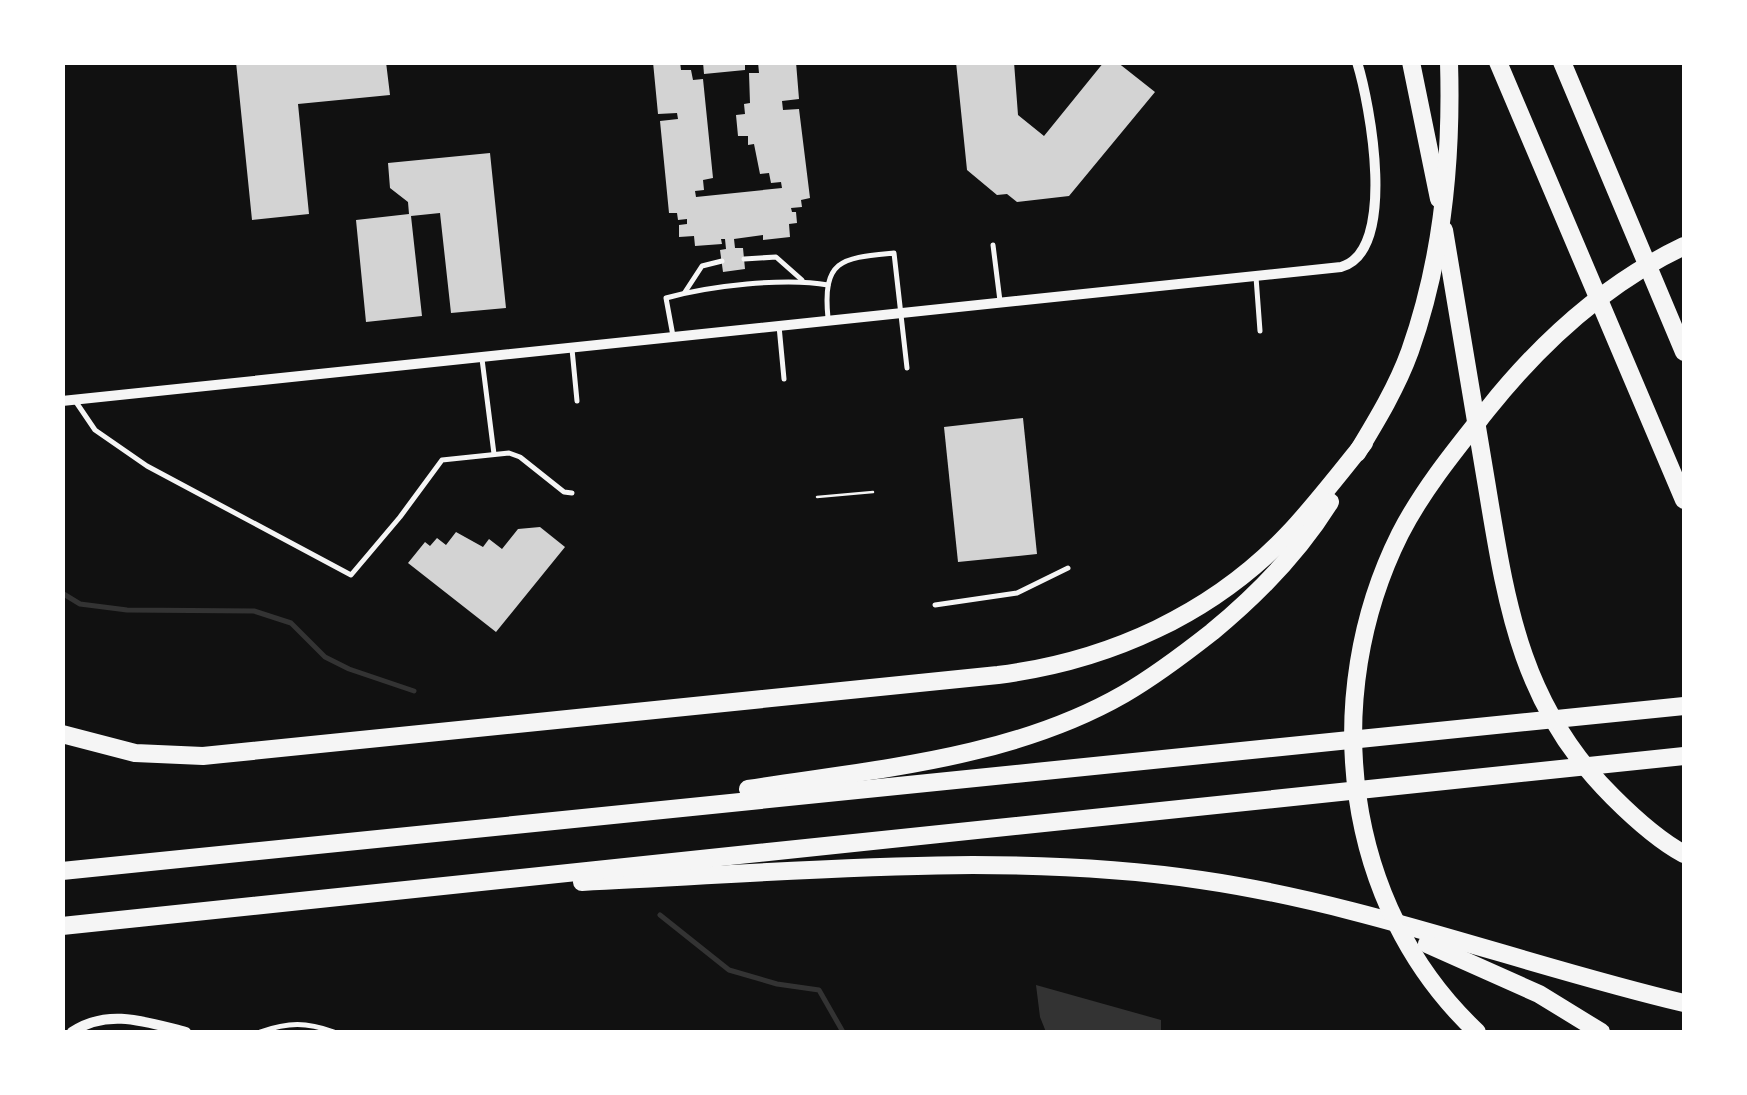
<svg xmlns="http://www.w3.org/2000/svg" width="1747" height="1095" viewBox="0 0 1747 1095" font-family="'Roboto Condensed',sans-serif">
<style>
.water{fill:#333}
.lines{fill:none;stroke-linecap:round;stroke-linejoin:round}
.stream{stroke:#333;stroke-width:5}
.building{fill:#d3d3d3}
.path{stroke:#f5f5f5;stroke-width:2.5}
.service{stroke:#f5f5f5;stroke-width:5}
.minor{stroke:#f5f5f5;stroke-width:10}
.motorway{stroke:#f5f5f5;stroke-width:18}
</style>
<rect width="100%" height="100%" fill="#111"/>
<!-- water -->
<polygon class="water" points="1036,985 1161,1020 1161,1032 1046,1032 1040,1017"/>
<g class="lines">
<!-- stream -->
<g class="stream">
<polyline points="62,593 80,604 127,610 254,611 291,623 325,657 349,669 414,691"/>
<polyline points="660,915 729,970 777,984 819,990 843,1032"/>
</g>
</g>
<!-- building -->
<g class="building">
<polygon points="236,62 386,62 390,95 298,104 309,214 252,220"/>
<polygon points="653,62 680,62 681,70 691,70 693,80 703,79 713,178 703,180 704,190 695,191 696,197 782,188 781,182 771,183 769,173 760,174 754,144 748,145 748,136 738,136 736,115 745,114 744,104 750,103 749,73 759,73 758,62 796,62 799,99 782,101 783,110 799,109 810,198 801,200 802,207 791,208 792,212 796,212 797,223 789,224 790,237 763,240 763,235 734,239 735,248 743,248 745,269 723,272 720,250 726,249 725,239 721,239 722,244 695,246 694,236 679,237 679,225 687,224 687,219 678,220 677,213 669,213 660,121 678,119 677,113 658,114"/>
<polygon points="703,62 745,62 745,70 704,74"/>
<polygon points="956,62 1014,62 1018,115 1044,136 1104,62 1117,62 1155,92 1069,196 1017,202 1007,194 997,195 967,170"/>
<polygon points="490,153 506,308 451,313 440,213 411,216 422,316 366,322 356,220 409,214 408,202 390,188 388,163"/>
<polygon points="1023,418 1037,554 958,562 944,427"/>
<polygon points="540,527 565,547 496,632 408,563 425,542 430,546 437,538 446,545 456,532 483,547 489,539 502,549 518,529"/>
</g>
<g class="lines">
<!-- path -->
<polyline class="path" points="817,497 873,492"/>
<!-- service -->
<g class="service">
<polyline points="993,245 1000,301"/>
<polyline points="744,259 776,257 802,280"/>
<polyline points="1256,277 1260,331"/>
<polyline points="685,292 702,266 722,261"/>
<path d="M 828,318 C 822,258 843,258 894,253 L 907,368"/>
<polyline points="779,326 784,379"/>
<path d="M 673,336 L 666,298 C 709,286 785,277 828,285"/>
<polyline points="572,349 577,401"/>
<polyline points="482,359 494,454"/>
<polyline points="76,402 95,430 147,466 351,575 400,517 442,460 509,453 520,457 564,492 572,493"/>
<polyline points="935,605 1017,593 1068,568"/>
<path d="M 260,1032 C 289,1022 306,1022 334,1032"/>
</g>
<!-- minor -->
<g class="minor">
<path d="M 62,401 L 1341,267 C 1398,251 1370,104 1357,62"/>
<path d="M 72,1032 C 108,1008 146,1022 186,1032"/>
</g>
<!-- motorway -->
<g class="motorway">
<polyline points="1411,62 1439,199"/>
<polyline points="1498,62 1684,500"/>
<polyline points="1562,62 1684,352"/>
<path d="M 1444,230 C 1457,308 1470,385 1483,463 C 1505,592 1515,700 1613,797 C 1634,818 1658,840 1684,854"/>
<path d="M 1357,453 C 1377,420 1397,387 1410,351 C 1443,258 1452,160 1449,62"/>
<path d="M 62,734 L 135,753 L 203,756 L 998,675 C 1109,661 1213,614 1290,532 C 1316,504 1340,473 1364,443"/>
<path d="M 748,789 C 874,769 1011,759 1124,694 C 1155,676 1184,654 1212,632 C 1257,595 1299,552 1330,502"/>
<polyline points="62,871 1684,706"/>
<path d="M 582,882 C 784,873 1000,850 1201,880 C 1366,904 1523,965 1684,1003"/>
<polyline points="62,926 1684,756"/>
<polyline points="1427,944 1539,994 1601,1032"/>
<path d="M 1477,1032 C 1342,906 1319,696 1400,534 C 1423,489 1456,449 1487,410 C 1541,342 1606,283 1684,246"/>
</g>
</g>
<!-- border -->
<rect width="1747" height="1095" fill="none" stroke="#ffffff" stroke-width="130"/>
</svg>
